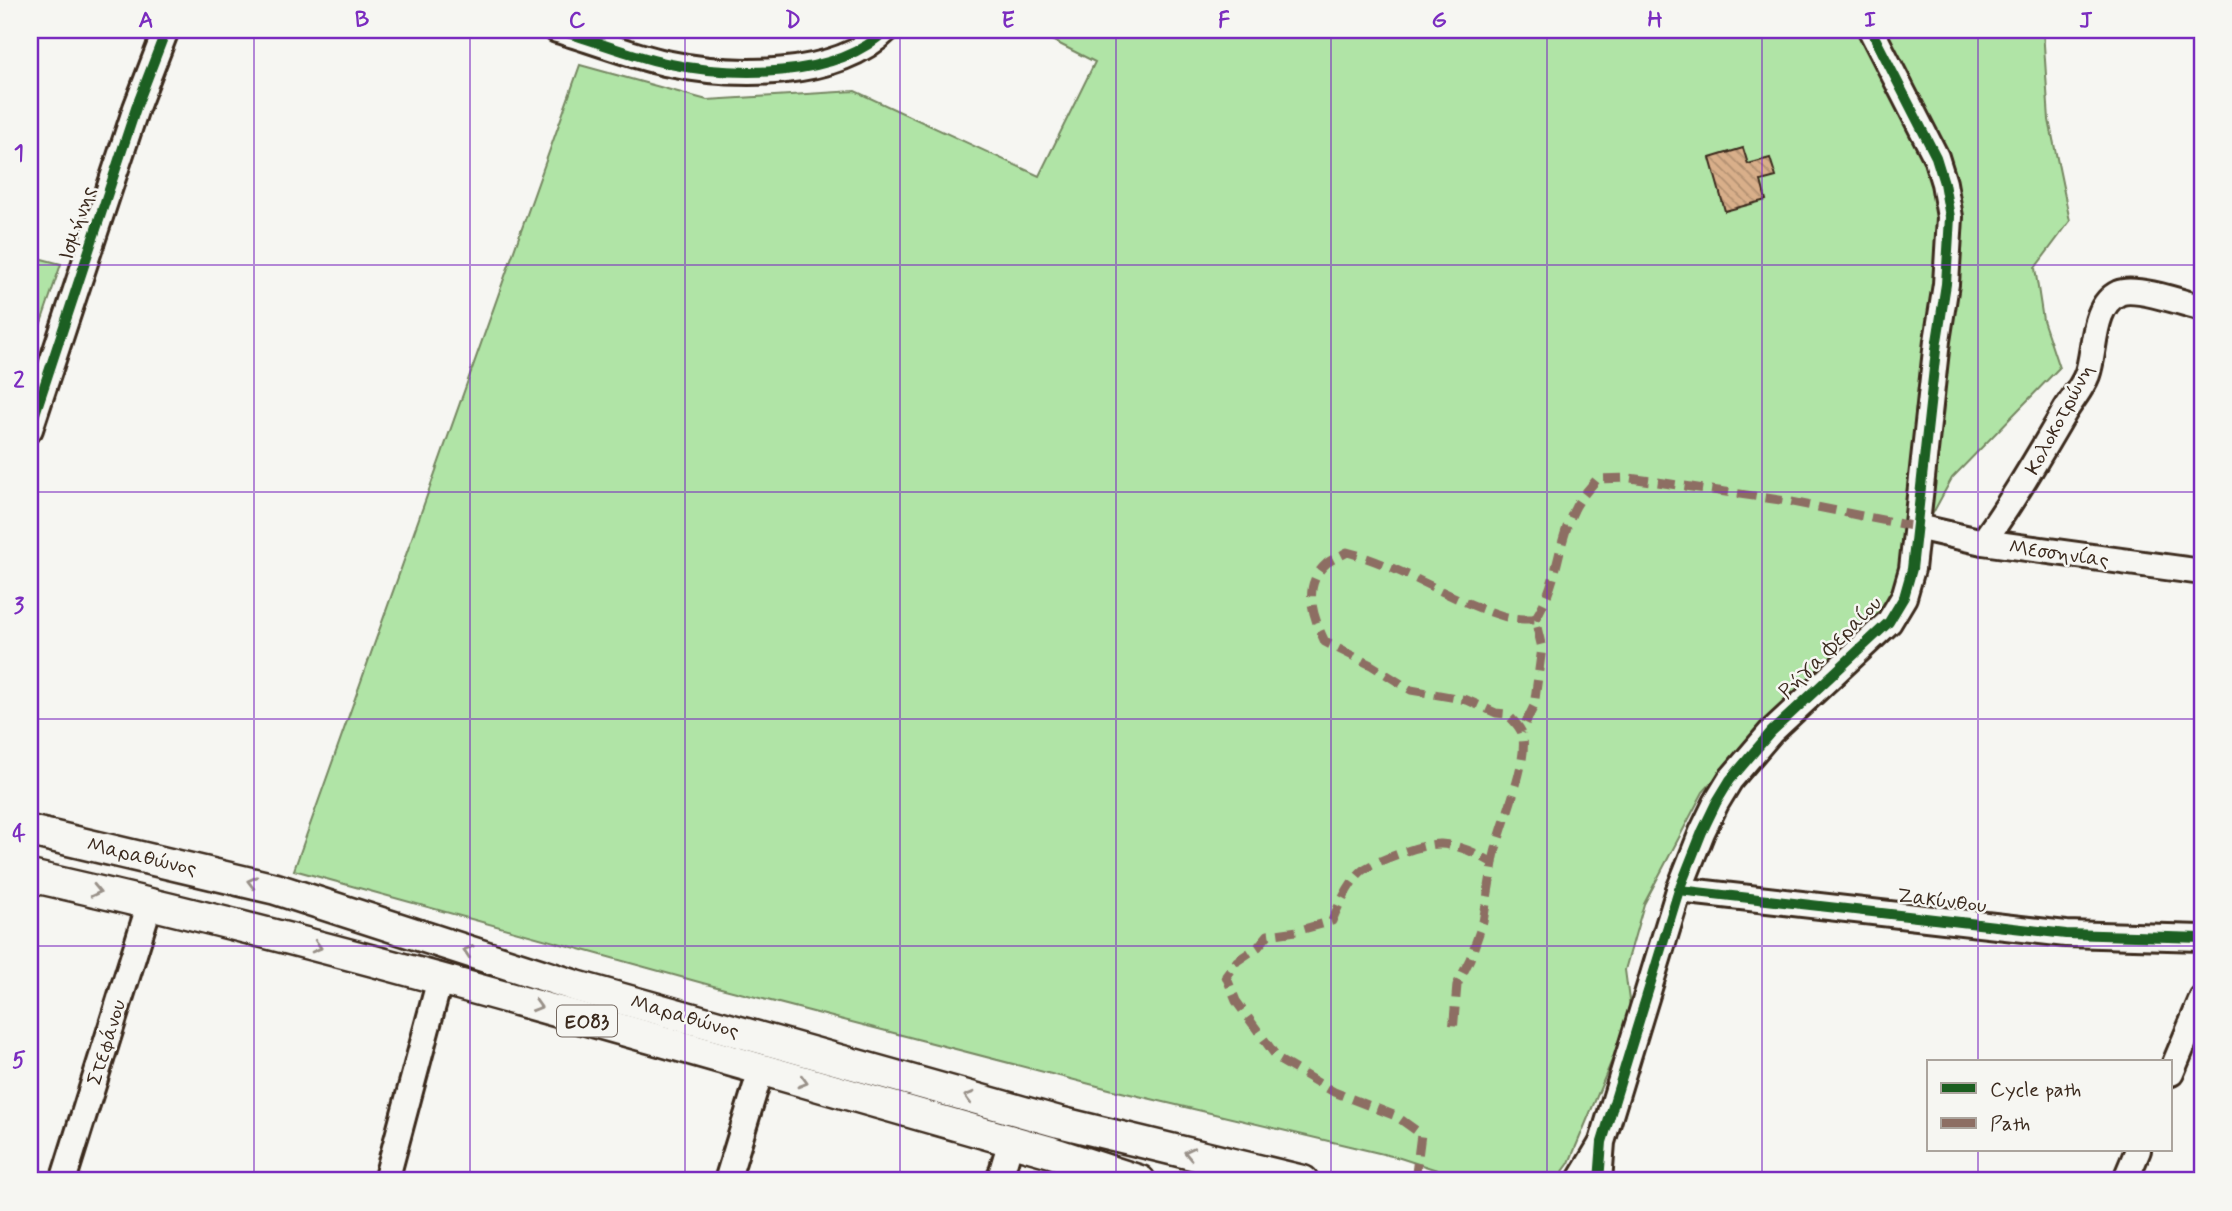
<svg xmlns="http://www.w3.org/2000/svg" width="2232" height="1211" viewBox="0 0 2232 1211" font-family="Mynerve,sans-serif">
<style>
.green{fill:#b0e4a6;stroke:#768762;stroke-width:2}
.building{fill:url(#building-back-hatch);stroke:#3b2a1e;stroke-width:2}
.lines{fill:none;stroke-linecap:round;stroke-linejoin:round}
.minor-casing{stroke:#3b2a1e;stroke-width:30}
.major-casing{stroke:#3b2a1e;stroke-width:35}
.minor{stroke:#f6f6f2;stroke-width:24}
.major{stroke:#f6f6f2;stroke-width:30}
.quiet{stroke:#8d6e63;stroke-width:9;stroke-dasharray:18 9;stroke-linecap:butt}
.cycleway-casing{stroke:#f6f6f2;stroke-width:15}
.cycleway{stroke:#1b5e20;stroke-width:10}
.oneway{stroke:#989088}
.grid{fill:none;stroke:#7b2cbf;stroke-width:2;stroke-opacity:0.55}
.labels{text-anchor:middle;stroke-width:5;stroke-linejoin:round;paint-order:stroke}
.shield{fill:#f6f6f2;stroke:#73675e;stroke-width:2}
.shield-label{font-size:19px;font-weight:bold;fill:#3b2a1e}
.street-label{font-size:21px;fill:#3b2a1e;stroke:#f6f6f2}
.neatline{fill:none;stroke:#7b2cbf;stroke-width:2.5}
.grid-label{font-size:23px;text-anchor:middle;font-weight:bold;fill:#7b2cbf}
</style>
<defs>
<pattern id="building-back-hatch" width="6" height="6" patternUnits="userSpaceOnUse" patternTransform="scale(1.75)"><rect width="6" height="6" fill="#d9af8a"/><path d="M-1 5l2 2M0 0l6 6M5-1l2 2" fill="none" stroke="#b18f70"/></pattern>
</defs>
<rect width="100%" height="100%" fill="#f6f6f2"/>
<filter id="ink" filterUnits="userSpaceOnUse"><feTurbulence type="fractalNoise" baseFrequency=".0143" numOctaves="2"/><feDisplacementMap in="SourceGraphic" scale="14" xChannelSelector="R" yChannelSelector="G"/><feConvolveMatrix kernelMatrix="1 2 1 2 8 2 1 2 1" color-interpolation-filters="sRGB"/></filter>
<g filter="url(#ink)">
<!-- green -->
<g class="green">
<polygon points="1032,30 2043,30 2049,120 2070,221 2035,268 2043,320 2059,368 1952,478 1876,618 1774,713 1703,792 1644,904 1625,970 1631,1015 1569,1163 1556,1181 1436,1181 1437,1170 1400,1158 1113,1090 717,987 294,870 580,65 707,100 855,91 1039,176 1095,62"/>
<polygon points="30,256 61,264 30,355"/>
</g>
<!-- building -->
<polygon class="building" points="1743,148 1748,164 1770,158 1776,177 1761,181 1766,200 1725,211 1710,158"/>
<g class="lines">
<!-- minor casing -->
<g class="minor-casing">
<g id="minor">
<path d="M 557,30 C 593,40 629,55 665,63 C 731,77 836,80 886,30"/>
<polyline points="30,429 136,108 166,30"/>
<polyline points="1917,527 1983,542 2202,572"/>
<path d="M 1983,542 C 2014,499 2038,457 2065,411 C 2072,399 2082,388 2087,375 C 2096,351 2091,306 2119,293 C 2135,286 2184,303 2202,308"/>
<polyline points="1679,890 2066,934 2202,938"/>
<polyline points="2171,1073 2202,999"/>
<polyline points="63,1181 150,903"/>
<polyline points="386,1181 440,979"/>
<polyline points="727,1181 761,1070"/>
<polyline points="999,1181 1011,1141"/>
<polyline points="1579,1181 1600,1146"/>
<polyline points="1599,1181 1602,1142 1679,890 1702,832 1716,803 1730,780 1771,732 1889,622 1904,597 1912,569 1937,341 1946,284 1950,217 1944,183 1936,157 1871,30"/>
<polyline points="2125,1181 2138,1150"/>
</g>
</g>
<!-- major casing -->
<g class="major-casing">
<g id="major">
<polyline points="30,831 276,889 576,986 1059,1122 1303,1181"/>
<path d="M 30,876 C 374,953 712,1057 1051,1152 L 1140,1181"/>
</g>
</g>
<!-- minor -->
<use href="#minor" class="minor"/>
<!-- major -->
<use href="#major" class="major"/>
<!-- quiet -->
<g class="quiet">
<path d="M 1535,619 C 1559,582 1556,547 1574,510 C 1579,499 1590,488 1597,479 L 1630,478 L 1787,501 L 1917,527"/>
<path d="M 1493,863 C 1497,832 1533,757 1521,731 C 1518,725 1512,719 1507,714 L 1496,713 L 1467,700 L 1411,690 L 1371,665 L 1325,642 C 1313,616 1301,586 1327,563 C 1332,559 1341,556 1347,552 C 1401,566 1449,600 1503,616 C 1513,619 1525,619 1535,619 L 1542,648 L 1534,706 L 1521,732"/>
<path d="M 1415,1181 L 1421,1134 L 1396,1116 L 1334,1092 L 1279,1060 L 1236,1001 L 1226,976 L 1237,961 L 1258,947 L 1268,935 L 1297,931 L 1332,921 C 1338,906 1351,879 1363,870 C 1378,860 1424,843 1441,844 C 1460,845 1478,854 1493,863 L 1483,922 L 1470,959 L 1457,985 L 1453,1032"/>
</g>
<!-- cycleway casing -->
<g class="cycleway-casing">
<g id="cycleway">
<path d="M 557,30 C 593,40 629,55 665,63 C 731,77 836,80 886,30"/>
<polyline points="30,429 136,108 166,30"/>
<polyline points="1679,890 2066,934 2202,938"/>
<polyline points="1599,1181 1602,1142 1679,890 1702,832 1716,803 1730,780 1771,732 1889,622 1904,597 1912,569 1937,341 1946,284 1950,217 1944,183 1936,157 1871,30"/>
</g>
</g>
<!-- cycleway -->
<use href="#cycleway" class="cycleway"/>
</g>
<!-- one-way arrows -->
<defs><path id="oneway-chevron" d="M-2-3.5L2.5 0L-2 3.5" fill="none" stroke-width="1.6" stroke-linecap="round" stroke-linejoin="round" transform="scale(1.75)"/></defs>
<g class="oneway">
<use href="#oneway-chevron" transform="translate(252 882) rotate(-166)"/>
<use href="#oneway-chevron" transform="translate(96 891) rotate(13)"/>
<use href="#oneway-chevron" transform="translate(317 947) rotate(15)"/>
<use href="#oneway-chevron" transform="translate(468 951) rotate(-162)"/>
<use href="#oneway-chevron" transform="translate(537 1006) rotate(16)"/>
<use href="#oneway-chevron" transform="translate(803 1082) rotate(16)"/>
<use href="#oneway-chevron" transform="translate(969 1097) rotate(-164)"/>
<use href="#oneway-chevron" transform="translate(1189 1153) rotate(-167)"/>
</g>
</g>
<!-- grid -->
<path class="grid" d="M 254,30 L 254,1181M 470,30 L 470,1181M 685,30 L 685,1181M 900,30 L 900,1181M 1116,30 L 1116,1181M 1331,30 L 1331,1181M 1547,30 L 1547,1181M 1762,30 L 1762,1181M 1978,30 L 1978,1062M 30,265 L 2202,265M 30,492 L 2202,492M 30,719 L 2202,719M 30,946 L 2202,946M 1978,1150 L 1978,1181"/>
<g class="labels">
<!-- shield labels -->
<rect class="shield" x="557" y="1005.5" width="60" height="31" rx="5"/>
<g class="shield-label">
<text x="587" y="1028">ΕΟ83</text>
</g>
<!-- street labels -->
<g class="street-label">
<text transform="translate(77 223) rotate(-72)" y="7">Ισμήνης</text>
<text transform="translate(2059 419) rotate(-62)" y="7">Κολοκοτρώνη</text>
<text transform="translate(2059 553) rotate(8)" y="7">Μεσσηνίας</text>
<text transform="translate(1830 647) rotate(-45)" y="7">Ρήγα Φεραίου</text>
<text transform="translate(142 856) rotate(13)" y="7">Μαραθώνος</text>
<text transform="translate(1942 900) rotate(7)" y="7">Ζακύνθου</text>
<text transform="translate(685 1016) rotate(16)" y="7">Μαραθώνος</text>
<text transform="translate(106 1042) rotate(-73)" y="7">Στεφάνου</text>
</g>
</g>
<!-- margin -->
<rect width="2232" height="1211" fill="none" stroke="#f6f6f2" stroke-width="77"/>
<!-- legend -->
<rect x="1927" y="1060" width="245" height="91" fill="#f6f6f2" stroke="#aba49d" stroke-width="2"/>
<rect x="1941" y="1083" width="35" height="10" fill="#1b5e20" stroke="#aba49d" stroke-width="2"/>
<text x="1990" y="1096" font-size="21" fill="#3b2a1e">Cycle path</text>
<rect x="1941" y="1118" width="35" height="10" fill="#8d6e63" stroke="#aba49d" stroke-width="2"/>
<text x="1990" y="1130" font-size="21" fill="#3b2a1e">Path</text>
<rect x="38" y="38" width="2156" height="1134" class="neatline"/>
<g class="grid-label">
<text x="146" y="27">A</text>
<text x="362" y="27">B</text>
<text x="577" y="27">C</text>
<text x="793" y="27">D</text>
<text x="1008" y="27">E</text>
<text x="1224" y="27">F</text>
<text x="1439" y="27">G</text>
<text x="1655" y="27">H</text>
<text x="1870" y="27">I</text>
<text x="2086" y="27">J</text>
<text x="19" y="160">1</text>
<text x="19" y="387">2</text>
<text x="19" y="613">3</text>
<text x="19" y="840">4</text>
<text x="19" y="1067">5</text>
</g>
</svg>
